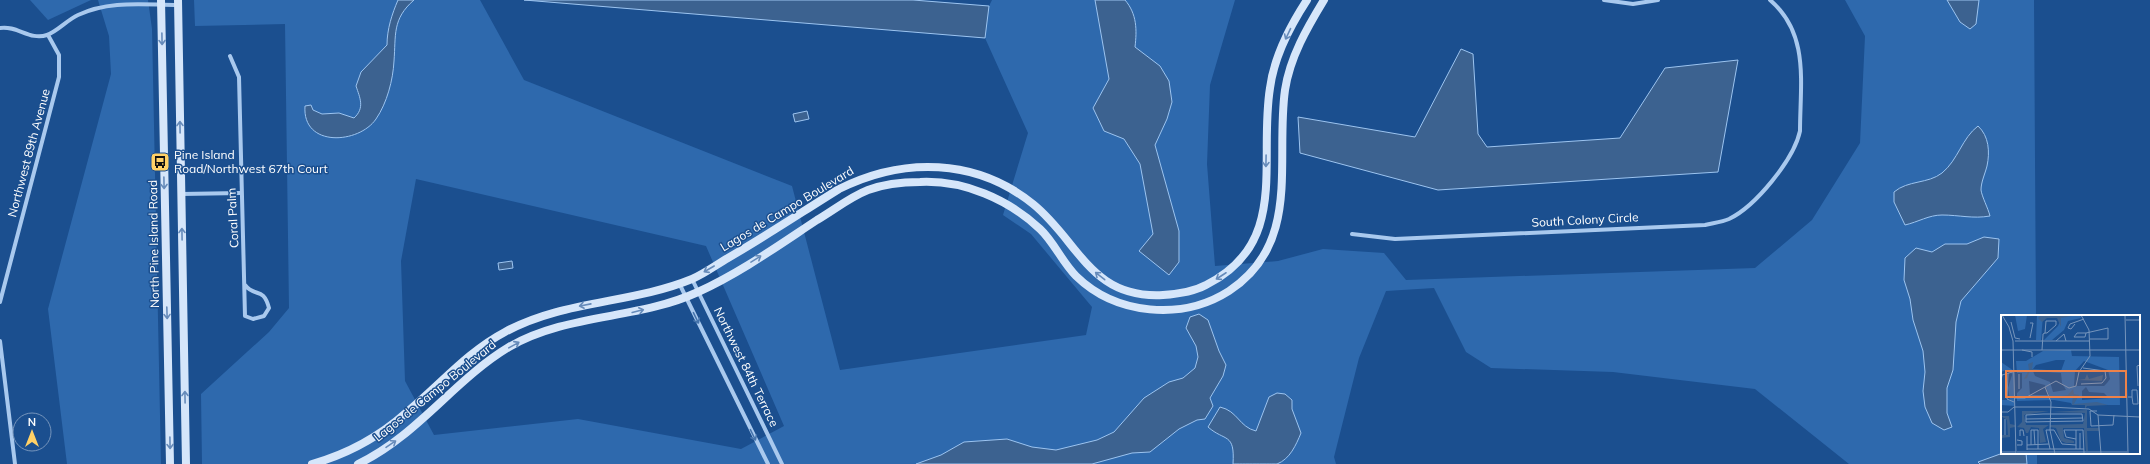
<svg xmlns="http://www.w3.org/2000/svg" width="2150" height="464" viewBox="0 0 2150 464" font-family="Mulish,sans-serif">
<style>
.green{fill:#2e69ad;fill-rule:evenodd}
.water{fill:#3c6290;stroke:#9cc4f0}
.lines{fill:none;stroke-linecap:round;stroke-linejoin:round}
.street{stroke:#a9c9ee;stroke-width:4}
.secondary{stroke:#d6e6fa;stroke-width:8}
.oneway{stroke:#668bba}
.oneway2{stroke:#4674ac}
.labels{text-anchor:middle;stroke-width:3;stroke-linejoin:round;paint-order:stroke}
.street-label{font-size:12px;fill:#fff;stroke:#1b4f8f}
.poi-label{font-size:12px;fill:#fff;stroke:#1b4f8f;text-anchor:start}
.inset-road{fill:none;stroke:#7695bc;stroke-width:1}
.view{fill:#ee8249;fill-opacity:0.15;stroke:#ee8249;stroke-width:2}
.inset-edge{fill:none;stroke:#fff;stroke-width:2}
</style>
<rect width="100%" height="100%" fill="#1b4f8f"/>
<!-- green -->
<g class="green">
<polygon points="30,0 91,0 48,20"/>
<polygon points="98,0 148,0 152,29 161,464 67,464 48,309 111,74 109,36"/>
<path d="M 194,0 L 480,0 L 524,80 L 792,186 L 840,370 L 1086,335 L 1092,307 L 1031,234 L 1003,215 L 1028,133 L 985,38 L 524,0 L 913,0 L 989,6 L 992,0 L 1235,0 L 1210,85 L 1207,164 L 1215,266 L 1278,261 L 1323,249 L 1384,253 L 1406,280 L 1755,268 L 1812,220 L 1860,143 L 1865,36 L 1845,0 L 2034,0 L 2036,316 L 2002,316 L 2002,453 L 2037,453 L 2037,464 L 1849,464 L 1755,389 L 1613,372 L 1491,368 L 1466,352 L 1434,288 L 1386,291 L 1359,358 L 1334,457 L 1336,464 L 202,464 L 201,394 L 269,332 L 289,308 L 285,24 L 195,26 ZM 416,179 L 706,246 L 784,426 L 741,449 L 578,419 L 434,435 L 405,381 L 401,261 Z"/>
</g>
<!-- water -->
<g class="water">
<path d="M 398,0 L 414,0 C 392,19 396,35 394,61 C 393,80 387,103 376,119 C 359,144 302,148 305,106 L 311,105 L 313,110 L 322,114 L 339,113 L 354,118 C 365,108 360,98 356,86 L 361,72 L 387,45 C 387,29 392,14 398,0 Z"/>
<polygon points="524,0 913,0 989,6 985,38"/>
<path d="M 1095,0 L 1125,0 C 1137,14 1137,30 1135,47 L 1160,66 L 1169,81 L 1172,102 L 1167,119 L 1155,145 L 1179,231 L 1179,262 L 1169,275 L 1139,251 L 1153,234 L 1140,164 L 1124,139 L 1104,131 L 1093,108 L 1109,79 Z"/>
<polygon points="1947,0 1979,0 1976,24 1970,29 1960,22"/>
<polygon points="1461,49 1473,54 1478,134 1487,147 1620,138 1665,68 1738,60 1718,172 1438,190 1300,153 1298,117 1415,137"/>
<polygon points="807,111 809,119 795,122 793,114"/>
<path d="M 1978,126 C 1989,136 1990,152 1987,166 C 1985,174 1981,182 1981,190 C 1982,197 1988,208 1990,216 C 1973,219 1959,215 1942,215 C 1929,215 1918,222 1905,225 L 1894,202 L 1894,192 C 1908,180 1928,184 1942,173 C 1958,160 1962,138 1978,126 Z"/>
<polygon points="1984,237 1999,239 1998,258 1961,301 1956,322 1953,370 1947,388 1947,413 1952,427 1944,430 1932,423 1925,407 1923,391 1925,372 1923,351 1913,320 1910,299 1904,280 1905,258 1916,248 1932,252 1945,244 1967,244"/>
<polygon points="512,261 513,268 499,270 498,263"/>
<polygon points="1199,314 1208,320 1219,351 1226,365 1223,376 1210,398 1213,406 1205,419 1197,420 1179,429 1150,452 1132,453 1092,464 916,464 941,455 964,442 1007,439 1032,447 1056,450 1097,440 1114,432 1144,398 1169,382 1183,378 1195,368 1198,357 1196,346 1186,328 1190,317"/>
<path d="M 1277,393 L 1285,394 L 1292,400 L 1292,409 L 1301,433 C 1296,445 1290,459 1277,464 C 1272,464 1241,464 1233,464 C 1235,432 1225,442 1208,427 L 1220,407 C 1238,411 1239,427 1256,431 L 1269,397 Z"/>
<polygon points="2003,453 2026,453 2027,464 1980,464 1978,462"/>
</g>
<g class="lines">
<!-- street -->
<g class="street">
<polyline points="1604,0 1633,4 1658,0"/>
<path d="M 0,28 C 17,25 30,41 47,35 C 58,31 67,20 78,15 C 110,0 144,5 178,5"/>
<path d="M 230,56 L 239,77 L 245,316 L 253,319 L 264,316 L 269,308 C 263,286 255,298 245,285"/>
<polyline points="181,194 241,193"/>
<path d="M 1352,234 L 1395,239 L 1705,225 C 1713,223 1722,222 1729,219 C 1756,206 1794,159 1800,131 C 1800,84 1810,34 1770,0"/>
<polyline points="692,279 782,464"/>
<polyline points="679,283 768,464"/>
<polyline points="0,302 59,77 59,55 48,35"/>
<polyline points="0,341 15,464"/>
</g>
<!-- secondary -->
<g class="secondary">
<polyline points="161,0 170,464"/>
<polyline points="178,0 186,464"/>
<path d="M 312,464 C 348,454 379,437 407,412 C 440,385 467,352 505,332 C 563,300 631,304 692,279 C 704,274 716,265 728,258 C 766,236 802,212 839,189 C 903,157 976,158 1033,204 C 1079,241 1090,299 1163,295 C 1178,294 1193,292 1206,285 C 1290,243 1258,162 1270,88 C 1274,57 1290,26 1307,0"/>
<path d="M 358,464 C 417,436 454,380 509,347 C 568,313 637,320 698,292 C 740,273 779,245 817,220 C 834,210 850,197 868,190 C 884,184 904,182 920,182 C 964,180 1008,199 1040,229 C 1054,242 1062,262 1076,276 C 1116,315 1182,321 1229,291 C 1302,243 1275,161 1285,90 C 1290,57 1307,28 1324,0"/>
</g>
</g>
<!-- one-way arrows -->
<defs><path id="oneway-shaft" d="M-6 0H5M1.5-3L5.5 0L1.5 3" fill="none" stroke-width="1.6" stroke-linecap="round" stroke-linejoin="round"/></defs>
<g class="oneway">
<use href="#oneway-shaft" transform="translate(1288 34) rotate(115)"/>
<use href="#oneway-shaft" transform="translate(162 39) rotate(89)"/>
<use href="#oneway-shaft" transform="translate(180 127) rotate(-91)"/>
<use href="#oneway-shaft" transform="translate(1266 161) rotate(91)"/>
<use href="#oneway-shaft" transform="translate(164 183) rotate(89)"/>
<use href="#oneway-shaft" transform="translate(182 234) rotate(-91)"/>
<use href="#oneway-shaft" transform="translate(756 259) rotate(-32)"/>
<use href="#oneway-shaft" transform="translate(709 269) rotate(150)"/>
<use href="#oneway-shaft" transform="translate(1100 276) rotate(-142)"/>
<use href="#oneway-shaft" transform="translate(1221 276) rotate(147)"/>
<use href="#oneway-shaft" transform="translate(585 305) rotate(169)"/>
<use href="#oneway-shaft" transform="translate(638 311) rotate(-14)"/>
<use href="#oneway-shaft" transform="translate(167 313) rotate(88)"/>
<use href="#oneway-shaft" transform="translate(514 345) rotate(-29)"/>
<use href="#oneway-shaft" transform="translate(185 397) rotate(-91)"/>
<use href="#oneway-shaft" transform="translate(170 443) rotate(89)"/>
<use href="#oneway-shaft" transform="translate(391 444) rotate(-34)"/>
</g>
<g class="oneway2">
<use href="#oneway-shaft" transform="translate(696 318) rotate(64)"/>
<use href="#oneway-shaft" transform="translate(753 435) rotate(64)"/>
</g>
<!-- icons -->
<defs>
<g id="bus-square" transform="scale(1)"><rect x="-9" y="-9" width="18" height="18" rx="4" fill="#ffd166" stroke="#1b4f8f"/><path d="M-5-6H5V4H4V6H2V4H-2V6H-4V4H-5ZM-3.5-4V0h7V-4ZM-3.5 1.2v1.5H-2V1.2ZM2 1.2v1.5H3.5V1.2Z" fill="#111"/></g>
</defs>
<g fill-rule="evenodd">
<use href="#bus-square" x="160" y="162"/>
</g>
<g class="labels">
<!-- street labels -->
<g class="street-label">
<text transform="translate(29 153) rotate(-75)" y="4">Northwest 89th Avenue</text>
<text transform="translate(787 209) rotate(-31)" y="4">Lagos de Campo Boulevard</text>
<text transform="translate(233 218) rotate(-93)" y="4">Coral Palm</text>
<text transform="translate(1585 220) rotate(-3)" y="4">South Colony Circle</text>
<text transform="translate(154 244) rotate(-91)" y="4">North Pine Island Road</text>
<text transform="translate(746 367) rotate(64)" y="4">Northwest 84th Terrace</text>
<text transform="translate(435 391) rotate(-39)" y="4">Lagos de Campo Boulevard</text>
</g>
<!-- poi labels -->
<g class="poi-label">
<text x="174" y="159">Pine Island<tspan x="174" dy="14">Road/Northwest 67th Court</tspan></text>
</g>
</g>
<!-- overview -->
<g transform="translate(2001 315)">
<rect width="139" height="139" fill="#1b4f8f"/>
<path d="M 14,0 L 26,0 L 24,14 L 17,16 ZM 36,0 L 42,0 L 40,25 L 35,25 ZM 56,0 L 79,0 L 80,3 L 67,6 L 63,15 L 51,25 L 43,25 L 57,11 L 60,4 ZM 70,35 L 71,41 L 118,42 L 119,90 L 71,90 L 70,88 L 53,85 L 16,86 L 16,78 L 21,73 L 21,58 L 16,58 L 15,46 L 25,46 L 42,36 ZM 55,45 L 64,45 L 60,56 L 32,54 L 35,50 ZM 83,46 L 107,55 L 109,64 L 106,68 L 103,71 L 73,71 L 74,56 ZM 32,56 L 60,58 L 61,68 L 65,75 L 52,77 L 49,67 L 34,61 ZM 28,66 L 44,70 L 48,80 L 29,80 ZM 85,72 L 88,77 L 103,78 L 108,83 L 81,85 L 81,76 ZM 0,47 L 13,56 L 14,91 L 0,90 L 0,85 L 9,85 L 7,73 L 11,60 L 10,56 L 5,55 L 0,57 Z" fill="#2e69ad" fill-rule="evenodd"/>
<path d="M 40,0 L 71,0 L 71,1 L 60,3 L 60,12 L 56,3 L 46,3 L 41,7 L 37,3 ZM 32,47 L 31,54 L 60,58 L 29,55 L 26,63 L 23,64 L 28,55 L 27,49 ZM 86,59 L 88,64 L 102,60 L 101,66 L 77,65 L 84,64 ZM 72,74 L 73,79 L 78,80 L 73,89 L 96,87 L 107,90 L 86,91 L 84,94 L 84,90 L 71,90 L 72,80 L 61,84 L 55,82 L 67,80 ZM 86,95 L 86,113 L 98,113 L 98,116 L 86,116 L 87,136 L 85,136 L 83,113 L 62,113 L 63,123 L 73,126 L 73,128 L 65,128 L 60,126 L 55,113 L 49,112 L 49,110 L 82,109 L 84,98 L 50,97 ZM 21,96 L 48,96 L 23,100 L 25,110 L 48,110 L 42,114 L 45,127 L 39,128 L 38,113 L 30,112 L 27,118 L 25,118 L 23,113 L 16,112 L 21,107 ZM 0,101 L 8,101 L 9,109 L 14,110 L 14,112 L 9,113 L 9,122 L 0,123 L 0,131 L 0,120 L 7,120 L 6,105 Z" fill="#3c6290"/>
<path class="inset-road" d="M 1,0 L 8,12 L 12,26 L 15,139M 124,0 L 127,139M 125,5 L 139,5M 10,7 L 14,23 L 19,24M 74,9 L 70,14 L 67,13 L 69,9 L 83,4M 85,18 L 76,18 L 73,22 L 84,22 L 85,18 L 107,13 L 107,24 L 89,24M 29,23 L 32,8 L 29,8M 14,26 L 89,26M 55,26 L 63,19 L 65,26M 0,35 L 139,35M 21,35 L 31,37 L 31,42M 41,35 L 42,20 L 42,19 L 44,18 L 46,18 L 55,10 L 55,6 L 45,6 L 44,18M 7,58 L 6,84 L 13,87M 18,59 L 18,74M 0,66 L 1,60 L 15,56M 80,69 L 101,68 L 105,63 L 104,56 L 82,53M 137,71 L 136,51 L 139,50M 44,72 L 50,87 L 49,115 L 54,139M 127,82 L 131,82 L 132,89 L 137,89 L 136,75 L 131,75 L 131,82M 14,83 L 24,83 L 55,66 L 68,73 L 75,71 L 78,57 L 89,41 L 88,15 L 80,0M 96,96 L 89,96 L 90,111 L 112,110 L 113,100M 0,97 L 7,97 L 13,92 L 48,92 L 88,94 L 97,100 L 139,102M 42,99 L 81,99 L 82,106 L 25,107 L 25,100 ZM 97,100 L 100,139M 4,104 L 4,120M 25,104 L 82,103M 33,115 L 34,130M 75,115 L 75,134M 79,118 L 79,134M 19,121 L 19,115 L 22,115 L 23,121M 26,121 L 26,135M 75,124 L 65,122 L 63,115 L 82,115 L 83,138M 16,125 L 21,126 L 21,130 L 16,130M 26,130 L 48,129M 30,130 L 30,115 L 37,115 L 37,134M 26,134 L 83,134M 49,134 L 45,115 L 53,115 L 61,129 L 75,130M 0,137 L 15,137M 16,137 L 126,137"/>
<path class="view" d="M 5,56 L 125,56 L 125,82 L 5,82 Z"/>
<rect width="139" height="139" class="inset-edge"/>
</g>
<!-- north arrow -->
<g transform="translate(32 432)"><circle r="19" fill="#1b4f8f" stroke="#7695bc"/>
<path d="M0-3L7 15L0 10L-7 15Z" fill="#ffd166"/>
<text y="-6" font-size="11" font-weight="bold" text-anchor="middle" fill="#ffffff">N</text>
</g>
</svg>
